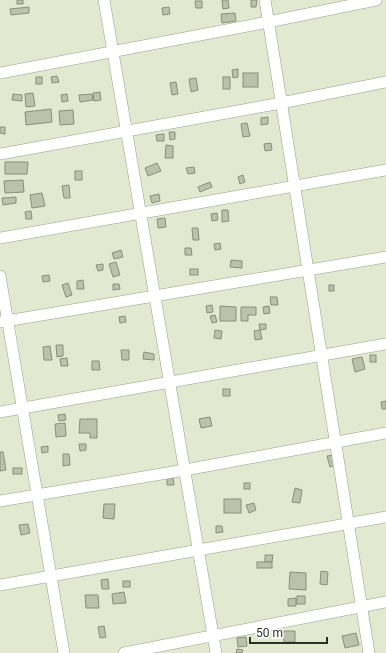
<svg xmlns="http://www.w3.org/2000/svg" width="386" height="653" viewBox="0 0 386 653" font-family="Roboto,sans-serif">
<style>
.building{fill:#bbc1aa;stroke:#898f79}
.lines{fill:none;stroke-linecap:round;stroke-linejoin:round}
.street-casing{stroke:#999f88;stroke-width:12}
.street{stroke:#fff;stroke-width:11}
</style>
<rect width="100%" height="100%" fill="#e2e9d0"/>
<!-- building -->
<g class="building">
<rect x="17" y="0" width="6" height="4"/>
<polygon points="222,0 228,0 229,8 223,9"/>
<polygon points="251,0 257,0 256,7 251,7"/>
<polygon points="195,1 202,1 202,8 196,8"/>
<polygon points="29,7 29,13 11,15 10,9"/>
<polygon points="169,7 170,14 163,15 162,8"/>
<polygon points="235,13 236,21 222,23 221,14"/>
<polygon points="238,69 238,77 233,78 232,70"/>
<rect x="243" y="73" width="15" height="14"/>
<polygon points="57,76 59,82 52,83 51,77"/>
<rect x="36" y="77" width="6" height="7"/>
<rect x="223" y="77" width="7" height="12"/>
<polygon points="196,78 198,90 191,92 189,79"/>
<polygon points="176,82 178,94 172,95 170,83"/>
<polygon points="100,92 101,100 94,101 93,93"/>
<polygon points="33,93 35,106 26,107 25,94"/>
<polygon points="13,94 22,95 22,101 12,100"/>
<polygon points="67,94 68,101 62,102 61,95"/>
<polygon points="92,94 93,100 80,102 79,95"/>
<polygon points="51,109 52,122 26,125 25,112"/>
<polygon points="73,110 74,124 60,125 59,111"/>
<polygon points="268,117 268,124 261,125 261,118"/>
<polygon points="247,123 250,136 243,137 241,124"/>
<polygon points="0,127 5,127 5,134 0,133"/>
<polygon points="169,132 175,132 175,139 170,140"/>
<polygon points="164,134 164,141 157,141 156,135"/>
<polygon points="271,143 272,150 265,151 264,144"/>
<polygon points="166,145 173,146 173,158 165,158"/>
<polygon points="5,162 28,162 27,174 5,174"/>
<polygon points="157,163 161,171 148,176 145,168"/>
<polygon points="194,167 195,173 188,174 186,168"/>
<rect x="75" y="171" width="7" height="9"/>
<polygon points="243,175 245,182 240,184 238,177"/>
<polygon points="23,180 24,192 5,193 4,181"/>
<polygon points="210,182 212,187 200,192 198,187"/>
<polygon points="69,185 70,198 64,198 62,186"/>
<polygon points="42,193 45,206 32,208 30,195"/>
<polygon points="159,194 160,201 152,203 150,196"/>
<polygon points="16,197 16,203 3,205 2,198"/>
<polygon points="222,210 228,210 229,221 222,222"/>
<polygon points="31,211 32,219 26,219 25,212"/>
<polygon points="217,213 218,220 212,221 211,214"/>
<polygon points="165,218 166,227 158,228 157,219"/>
<polygon points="192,228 198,228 199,240 193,240"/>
<polygon points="220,243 221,249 215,250 214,244"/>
<polygon points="185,248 191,248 192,255 185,255"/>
<polygon points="121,250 123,257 114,259 112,253"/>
<polygon points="231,260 242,261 242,268 230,267"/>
<polygon points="116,262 120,275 113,277 109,264"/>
<polygon points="103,264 103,270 98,271 96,265"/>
<rect x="190" y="269" width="8" height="6"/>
<polygon points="49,275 50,281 43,282 42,276"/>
<polygon points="83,280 84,289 77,289 77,281"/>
<polygon points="68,283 72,295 66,297 62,285"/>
<polygon points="113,284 119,284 120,289 113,290"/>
<rect x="329" y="285" width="5" height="6"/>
<polygon points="270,297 277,297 278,305 271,305"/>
<polygon points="212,305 213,312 207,313 206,306"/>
<polygon points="220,306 236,307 236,321 220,321"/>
<polygon points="269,306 270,313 264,314 263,307"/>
<polygon points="241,307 256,307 256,315 248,315 248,321 241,321"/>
<polygon points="215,315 217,322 212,323 210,316"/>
<polygon points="125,316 126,322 120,323 119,317"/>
<polygon points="259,324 266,324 266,329 260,330"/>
<polygon points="215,330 222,331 221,339 214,338"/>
<polygon points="260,330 262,339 255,340 254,331"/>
<polygon points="56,345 63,345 63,356 57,357"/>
<polygon points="50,346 52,360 44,360 43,347"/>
<polygon points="121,350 129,350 129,360 122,360"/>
<polygon points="144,352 154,354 154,360 143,359"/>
<rect x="370" y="355" width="6" height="7"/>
<polygon points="362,357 365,369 355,372 352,359"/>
<polygon points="67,358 68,366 61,366 60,359"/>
<polygon points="92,361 99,361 100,370 92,370"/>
<rect x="223" y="389" width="7" height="7"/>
<polygon points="386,401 386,409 382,409 381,402"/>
<polygon points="65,414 66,420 59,421 58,415"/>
<polygon points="210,417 212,426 201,428 199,419"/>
<polygon points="80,419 97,419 97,438 90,438 90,433 79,433"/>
<polygon points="65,423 66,436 56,437 55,424"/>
<polygon points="79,444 86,444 86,450 80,451"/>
<polygon points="48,446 48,452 42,453 41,447"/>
<polygon points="0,452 3,452 6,470 0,471"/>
<polygon points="63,454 69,454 70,465 63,466"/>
<polygon points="333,455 336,465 330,467 327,456"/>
<rect x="13" y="468" width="9" height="6"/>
<polygon points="167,478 173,478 174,485 167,485"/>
<rect x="244" y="483" width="6" height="6"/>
<polygon points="295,488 302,490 300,503 292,502"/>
<rect x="224" y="499" width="17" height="14"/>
<polygon points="254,503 256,510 249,513 246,505"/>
<polygon points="104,504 115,504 114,519 103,518"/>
<polygon points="28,524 30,533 21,535 19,525"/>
<polygon points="216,526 222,526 223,532 216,533"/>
<polygon points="265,555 273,555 272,562 265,562"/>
<rect x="257" y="562" width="15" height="6"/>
<polygon points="321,571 328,572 327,585 320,584"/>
<polygon points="290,572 306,573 306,590 289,589"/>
<polygon points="108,579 109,589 102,589 101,580"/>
<rect x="123" y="581" width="7" height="6"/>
<polygon points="124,592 126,603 113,604 112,594"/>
<polygon points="85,595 98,595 99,608 86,608"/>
<rect x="297" y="596" width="8" height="8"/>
<polygon points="296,598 296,606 288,606 288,599"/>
<polygon points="104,626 106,637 100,638 98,627"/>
<polygon points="283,631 295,631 295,642 284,642"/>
<polygon points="356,633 359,645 345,648 342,636"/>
<polygon points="246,637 247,646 238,647 237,638"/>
<polygon points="237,649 243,650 242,653 236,653"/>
</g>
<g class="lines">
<!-- street casing -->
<g class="street-casing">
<g id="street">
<polyline points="104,0 216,653"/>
<polyline points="265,0 369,653"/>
<polyline points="0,73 268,22 376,0"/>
<polyline points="0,154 281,103 386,82"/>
<polyline points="0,238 386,170"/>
<polyline points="0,276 64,653"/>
<polyline points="0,322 386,257"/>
<polyline points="0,412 386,344"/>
<polyline points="0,501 185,470 386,433"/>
<polyline points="0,585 386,517"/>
<polyline points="124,653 386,602"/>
</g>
</g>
<!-- street -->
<use href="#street" class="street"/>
</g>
<!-- scale -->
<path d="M250 637v6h77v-6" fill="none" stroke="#2c2f25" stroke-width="2"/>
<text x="256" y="637" font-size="12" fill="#2c2f25" stroke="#ffffff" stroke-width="3" paint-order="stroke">50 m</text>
</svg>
